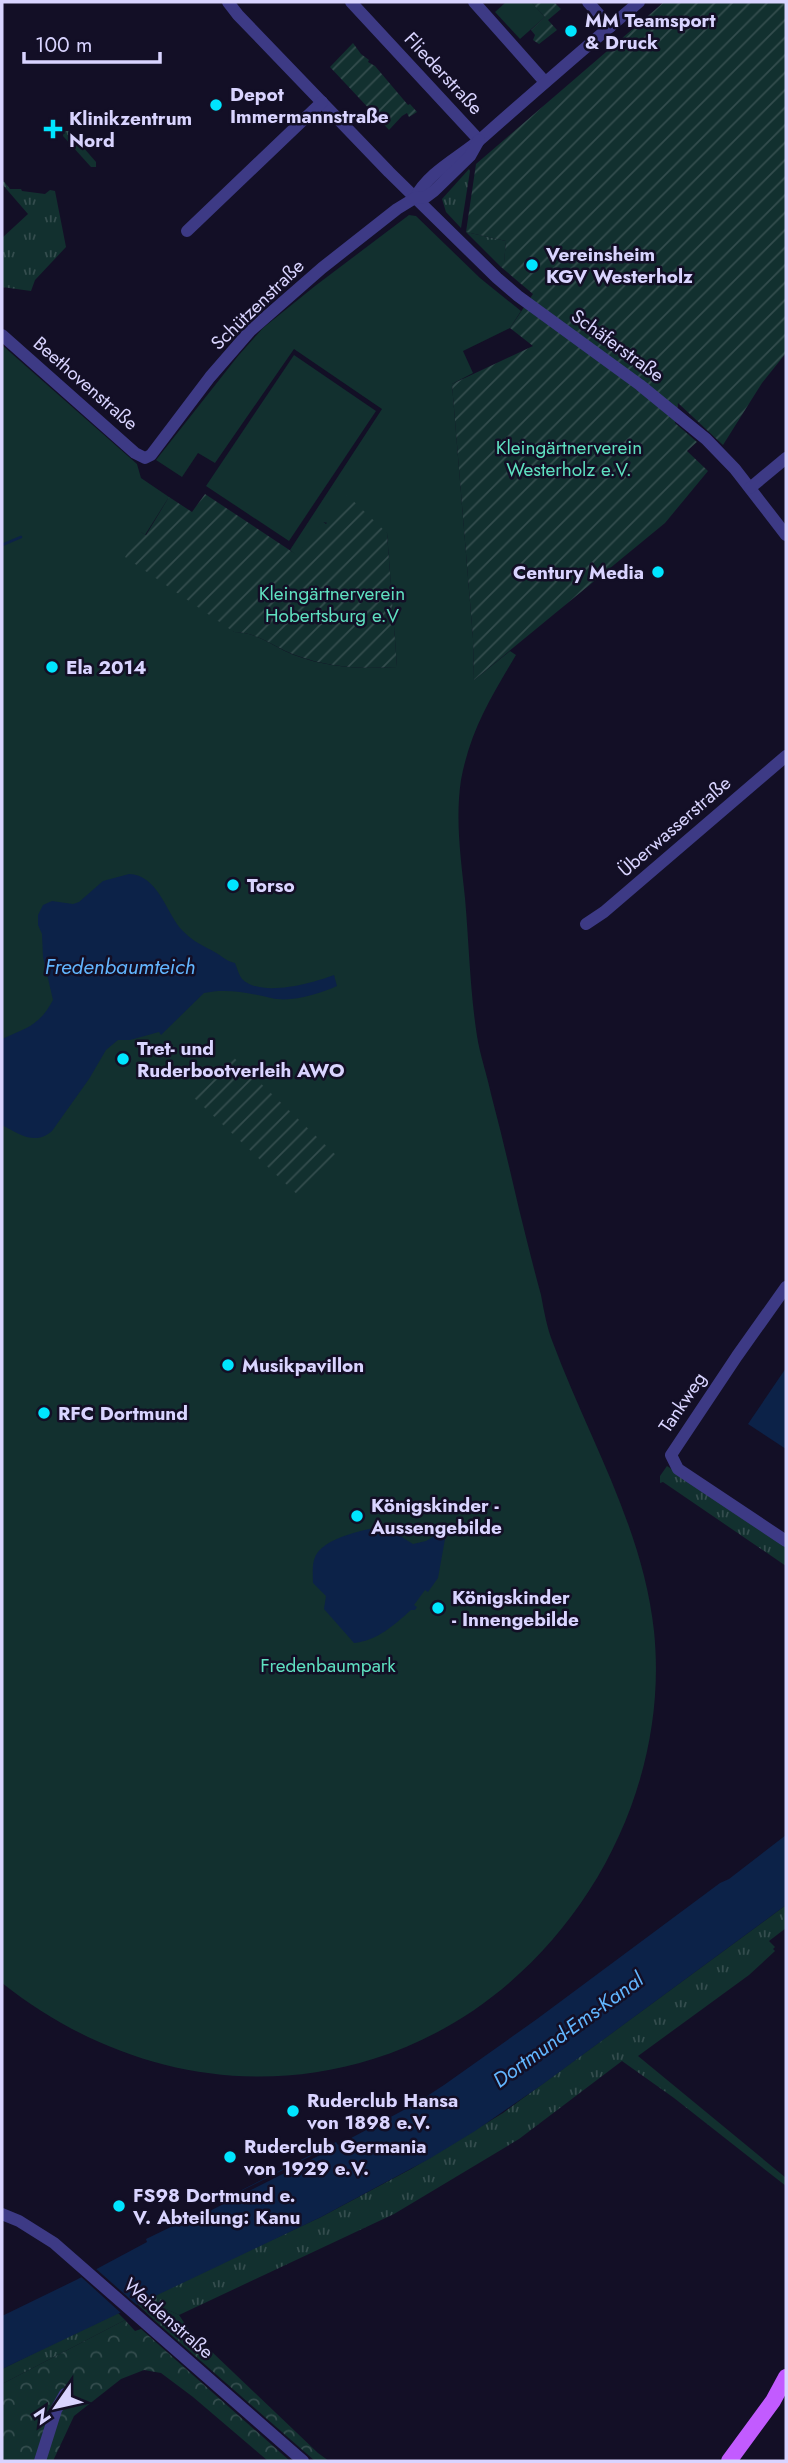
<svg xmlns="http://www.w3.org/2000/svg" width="788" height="2463" viewBox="0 0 788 2463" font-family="Jost,sans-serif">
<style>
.grass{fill:url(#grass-tufts)}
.forest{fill:url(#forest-crowns)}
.park{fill:#12302f}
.garden{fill:url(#garden-furrows)}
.water{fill:#0c2248}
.pier{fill:#130f26}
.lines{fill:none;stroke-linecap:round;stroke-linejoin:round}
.stream{stroke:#0c2248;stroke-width:2.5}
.minor{stroke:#3d3a85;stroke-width:12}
.major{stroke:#c25bff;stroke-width:16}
.poi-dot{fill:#00e5ff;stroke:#130f26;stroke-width:2.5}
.labels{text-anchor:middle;stroke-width:5;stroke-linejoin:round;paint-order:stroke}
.poi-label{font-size:19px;font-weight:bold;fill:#d9d4ff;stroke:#130f26;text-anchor:start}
.street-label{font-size:19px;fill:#d9d4ff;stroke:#130f26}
.park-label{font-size:19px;fill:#5fe0c0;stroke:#130f26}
.water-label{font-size:21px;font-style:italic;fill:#62b6ff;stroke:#130f26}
</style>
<defs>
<pattern id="grass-tufts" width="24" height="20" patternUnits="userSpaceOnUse" patternTransform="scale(1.75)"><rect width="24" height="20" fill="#12302f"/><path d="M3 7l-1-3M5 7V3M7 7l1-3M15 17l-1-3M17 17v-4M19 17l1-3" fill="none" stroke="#344d4e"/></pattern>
<pattern id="forest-crowns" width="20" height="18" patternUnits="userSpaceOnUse" patternTransform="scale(1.75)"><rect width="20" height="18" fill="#12302f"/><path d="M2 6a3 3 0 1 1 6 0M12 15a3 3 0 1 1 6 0" fill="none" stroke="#344d4e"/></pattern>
<pattern id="garden-furrows" width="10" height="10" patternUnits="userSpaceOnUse" patternTransform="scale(1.75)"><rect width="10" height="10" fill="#12302f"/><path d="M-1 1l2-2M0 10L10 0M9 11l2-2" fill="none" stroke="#344d4e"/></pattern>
</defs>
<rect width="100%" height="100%" fill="#130f26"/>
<!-- grass -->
<g class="grass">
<polygon points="64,131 69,131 96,162 96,167 91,167 63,136"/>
<polygon points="469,169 470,171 461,228 446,212 442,199"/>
<polygon points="2,179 10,189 21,189 22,191 45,194 50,190 55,191 66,247 35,280 31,291 2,287 2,238 28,214 2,184"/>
<polygon points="466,232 506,241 504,264 501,267"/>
<polygon points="667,1466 786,1547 786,1566 663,1482 660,1483 660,1476"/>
<polygon points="786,1905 786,1928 769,1941 775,1947 773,1949 775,1951 749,1975 638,2056 786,2178 786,2186 674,2098 622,2061 519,2139 394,2214 179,2315 164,2308 154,2320 136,2303 321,2217 411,2169 503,2113"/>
<polygon points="117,2312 125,2320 2,2384 2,2369"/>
</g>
<!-- forest -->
<g class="forest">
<polygon points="164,2308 179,2315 189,2330 318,2453 329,2461 315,2461 154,2320"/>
<polygon points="125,2320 135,2331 141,2329 290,2461 268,2461 193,2397 161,2373 144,2370 121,2379 74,2416 53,2461 2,2461 2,2384"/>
</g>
<!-- park -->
<g class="park">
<polygon points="506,2 531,2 545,17 520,39 495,12"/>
<path d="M 409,215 L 416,216 L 480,278 L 521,311 L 510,328 L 463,351 L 473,373 L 452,384 L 473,638 L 474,680 L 510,651 L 516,655 C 491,697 470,731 461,780 C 455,820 461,859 465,898 C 469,944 470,991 477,1036 C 480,1055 487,1075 491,1094 C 501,1132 510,1170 519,1209 C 526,1237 533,1266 541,1295 C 544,1311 547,1328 553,1343 C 588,1437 643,1528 654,1631 C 673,1815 551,2004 373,2059 C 242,2100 108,2067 2,1983 L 2,345 L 137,464 L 141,478 L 169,497 L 145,535 L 141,532 L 234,632 C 257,632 274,647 294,655 C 329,668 360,669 397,667 L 387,533 L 322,522 L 297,556 L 290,550 L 382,409 L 294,349 L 215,463 L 198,453 L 182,477 L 156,460 L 238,356 L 263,328 L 315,286 Z"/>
<polygon points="294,355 376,411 289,541 206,486"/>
</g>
<!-- garden -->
<g class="garden">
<polygon points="531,2 554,2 561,9 548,20 557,30 539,44 533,40 535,35 531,30 545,17"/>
<polygon points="664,2 786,2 786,353 762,383 723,445 678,403 675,423 697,442 687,451 708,471 665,523 474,680 473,638 452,384 533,346 510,328 533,294 501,267 504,263 506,241 466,232 476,164"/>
<polygon points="353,43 361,54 369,60 368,62 375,66 408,105 410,104 417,112 409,117 407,113 402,116 389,130 330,67"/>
<path d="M 205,494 L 297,555 L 322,521 L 326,524 L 347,495 L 387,533 L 397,667 C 361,669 330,668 295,655 C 274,647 257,632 234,632 L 125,557 L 140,532 L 146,535 L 169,497 L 192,512 Z"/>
<polygon points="230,1054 339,1158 301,1198 191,1095"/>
</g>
<!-- water -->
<g class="water">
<path d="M 129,874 C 157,875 165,909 180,928 C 190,939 199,944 211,950 C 220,954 225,961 235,963 C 237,968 239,975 242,979 C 261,998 313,983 334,975 L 337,986 C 319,994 291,1003 271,998 C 250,993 226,988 204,993 L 161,1035 L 159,1032 L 130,1040 L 118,1040 L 106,1050 L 89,1079 L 52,1131 C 35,1146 19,1134 2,1125 L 2,1039 C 28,1027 39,1026 53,1000 L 43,957 L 42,934 L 38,925 L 38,915 L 43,905 L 52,901 L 73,904 L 79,902 L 103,881 Z"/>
<polygon points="786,1368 786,1449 748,1424"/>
<path d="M 392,1524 L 400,1536 L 413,1544 L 426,1541 L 436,1535 L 445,1539 L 438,1578 L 428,1592 L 425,1590 L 414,1605 L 417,1607 L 415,1610 L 411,1610 C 394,1625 377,1641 354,1643 L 324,1609 L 326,1596 L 313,1583 C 313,1576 312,1567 314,1560 C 320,1536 371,1529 392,1524 Z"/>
<polygon points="786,1835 786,1905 543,2084 475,2131 429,2159 321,2217 2,2369 2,2316 76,2280 147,2242 146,2239 177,2224 179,2227 235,2198 234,2194 336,2142 338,2145 415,2104 444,2085 537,2019 720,1883 729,1879"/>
</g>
<!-- pier -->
<g class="pier">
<polygon points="333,2145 334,2147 328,2151 245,2193 243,2190"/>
<polygon points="94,2267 138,2306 122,2314 79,2275"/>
</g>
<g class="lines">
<!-- stream -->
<polyline class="stream" points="2,545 21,537"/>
<!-- minor -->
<g class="minor">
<polyline points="228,2 238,15 389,172 497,278 518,296 640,385 706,439 735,469 786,535"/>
<polyline points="351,2 479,140"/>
<polyline points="474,2 545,82"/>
<polyline points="588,2 610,27"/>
<path d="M 415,198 C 428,172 460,157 482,138 C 534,92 586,47 639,2"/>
<polyline points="187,231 322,102"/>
<polyline points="2,335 135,453 145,458 151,455 210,377 250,331 322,268 397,209 415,198 426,197 434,191 470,156 479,140"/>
<polyline points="750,488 786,458"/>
<polyline points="586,924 604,912 786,756"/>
<polyline points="786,1287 737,1356 671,1455 678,1469 786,1541"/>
<polyline points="2,2214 19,2221 54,2243 303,2461"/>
<polyline points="40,2461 56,2410 65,2394"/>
</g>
<!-- major -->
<polyline class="major" points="729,2461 773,2401 786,2377"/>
</g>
<!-- markers -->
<g class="poi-dot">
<circle cx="571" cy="31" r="7"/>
<circle cx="216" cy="105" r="7"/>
<path d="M49.5 118.5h7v7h7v7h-7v7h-7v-7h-7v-7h7z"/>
<circle cx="532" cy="265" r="7"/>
<circle cx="658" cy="572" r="7"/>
<circle cx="52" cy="667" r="7"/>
<circle cx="233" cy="885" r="7"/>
<circle cx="123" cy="1059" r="7"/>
<circle cx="228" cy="1365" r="7"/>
<circle cx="44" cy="1413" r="7"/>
<circle cx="357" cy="1516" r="7"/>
<circle cx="438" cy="1608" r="7"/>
<circle cx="293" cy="2111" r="7"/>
<circle cx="230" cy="2157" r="7"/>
<circle cx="119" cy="2206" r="7"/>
</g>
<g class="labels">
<!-- poi labels -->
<g class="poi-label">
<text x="585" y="27">MM Teamsport<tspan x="585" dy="22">&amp; Druck</tspan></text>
<text x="230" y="101">Depot<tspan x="230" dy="22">Immermannstraße</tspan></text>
<text x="69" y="125">Klinikzentrum<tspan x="69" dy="22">Nord</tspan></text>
<text x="546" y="261">Vereinsheim<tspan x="546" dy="22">KGV Westerholz</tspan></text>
<text x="644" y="579" text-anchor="end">Century Media</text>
<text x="66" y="674">Ela 2014</text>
<text x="247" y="892">Torso</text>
<text x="137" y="1055">Tret- und<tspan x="137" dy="22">Ruderbootverleih AWO</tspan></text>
<text x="242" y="1372">Musikpavillon</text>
<text x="58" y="1420">RFC Dortmund</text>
<text x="371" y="1512">Königskinder -<tspan x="371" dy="22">Aussengebilde</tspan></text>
<text x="452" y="1604">Königskinder<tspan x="452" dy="22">- Innengebilde</tspan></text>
<text x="307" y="2107">Ruderclub Hansa<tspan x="307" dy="22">von 1898 e.V.</tspan></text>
<text x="244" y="2153">Ruderclub Germania<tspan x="244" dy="22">von 1929 e.V.</tspan></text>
<text x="133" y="2202">FS98 Dortmund e.<tspan x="133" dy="22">V. Abteilung: Kanu</tspan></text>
</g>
<!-- street labels -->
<g class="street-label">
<text transform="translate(444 73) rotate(47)" y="7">Fliederstraße</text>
<text transform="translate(257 304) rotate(-44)" y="7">Schützenstraße</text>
<text transform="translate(618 345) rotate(36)" y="7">Schäferstraße</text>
<text transform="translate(86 383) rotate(41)" y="7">Beethovenstraße</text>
<text transform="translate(674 826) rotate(-41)" y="7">Überwasserstraße</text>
<text transform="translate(682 1402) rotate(-56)" y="7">Tankweg</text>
<text transform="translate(169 2318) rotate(41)" y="7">Weidenstraße</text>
</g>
<!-- park labels -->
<g class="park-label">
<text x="569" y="454">Kleingärtnerverein<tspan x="569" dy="22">Westerholz e.V.</tspan></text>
<text x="332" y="600">Kleingärtnerverein<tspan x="332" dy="22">Hobertsburg e.V</tspan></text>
<text x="328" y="1672">Fredenbaumpark</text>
</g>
<!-- water labels -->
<g class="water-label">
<text x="120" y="974">Fredenbaumteich</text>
<text transform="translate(568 2030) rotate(-36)" y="7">Dortmund-Ems-Kanal</text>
</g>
</g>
<!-- border -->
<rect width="788" height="2463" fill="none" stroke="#d9d4ff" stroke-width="7"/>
<!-- north arrow -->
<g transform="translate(56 2407) rotate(236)" stroke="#130f26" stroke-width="5" paint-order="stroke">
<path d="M0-5L12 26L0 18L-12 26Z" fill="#d9d4ff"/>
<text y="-10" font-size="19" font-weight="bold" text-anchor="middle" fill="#d9d4ff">N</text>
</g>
<!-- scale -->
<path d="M24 52v10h136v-10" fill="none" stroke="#d9d4ff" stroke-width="3.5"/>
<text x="35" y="52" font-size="21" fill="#d9d4ff" stroke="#130f26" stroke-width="5" paint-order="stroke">100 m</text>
</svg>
